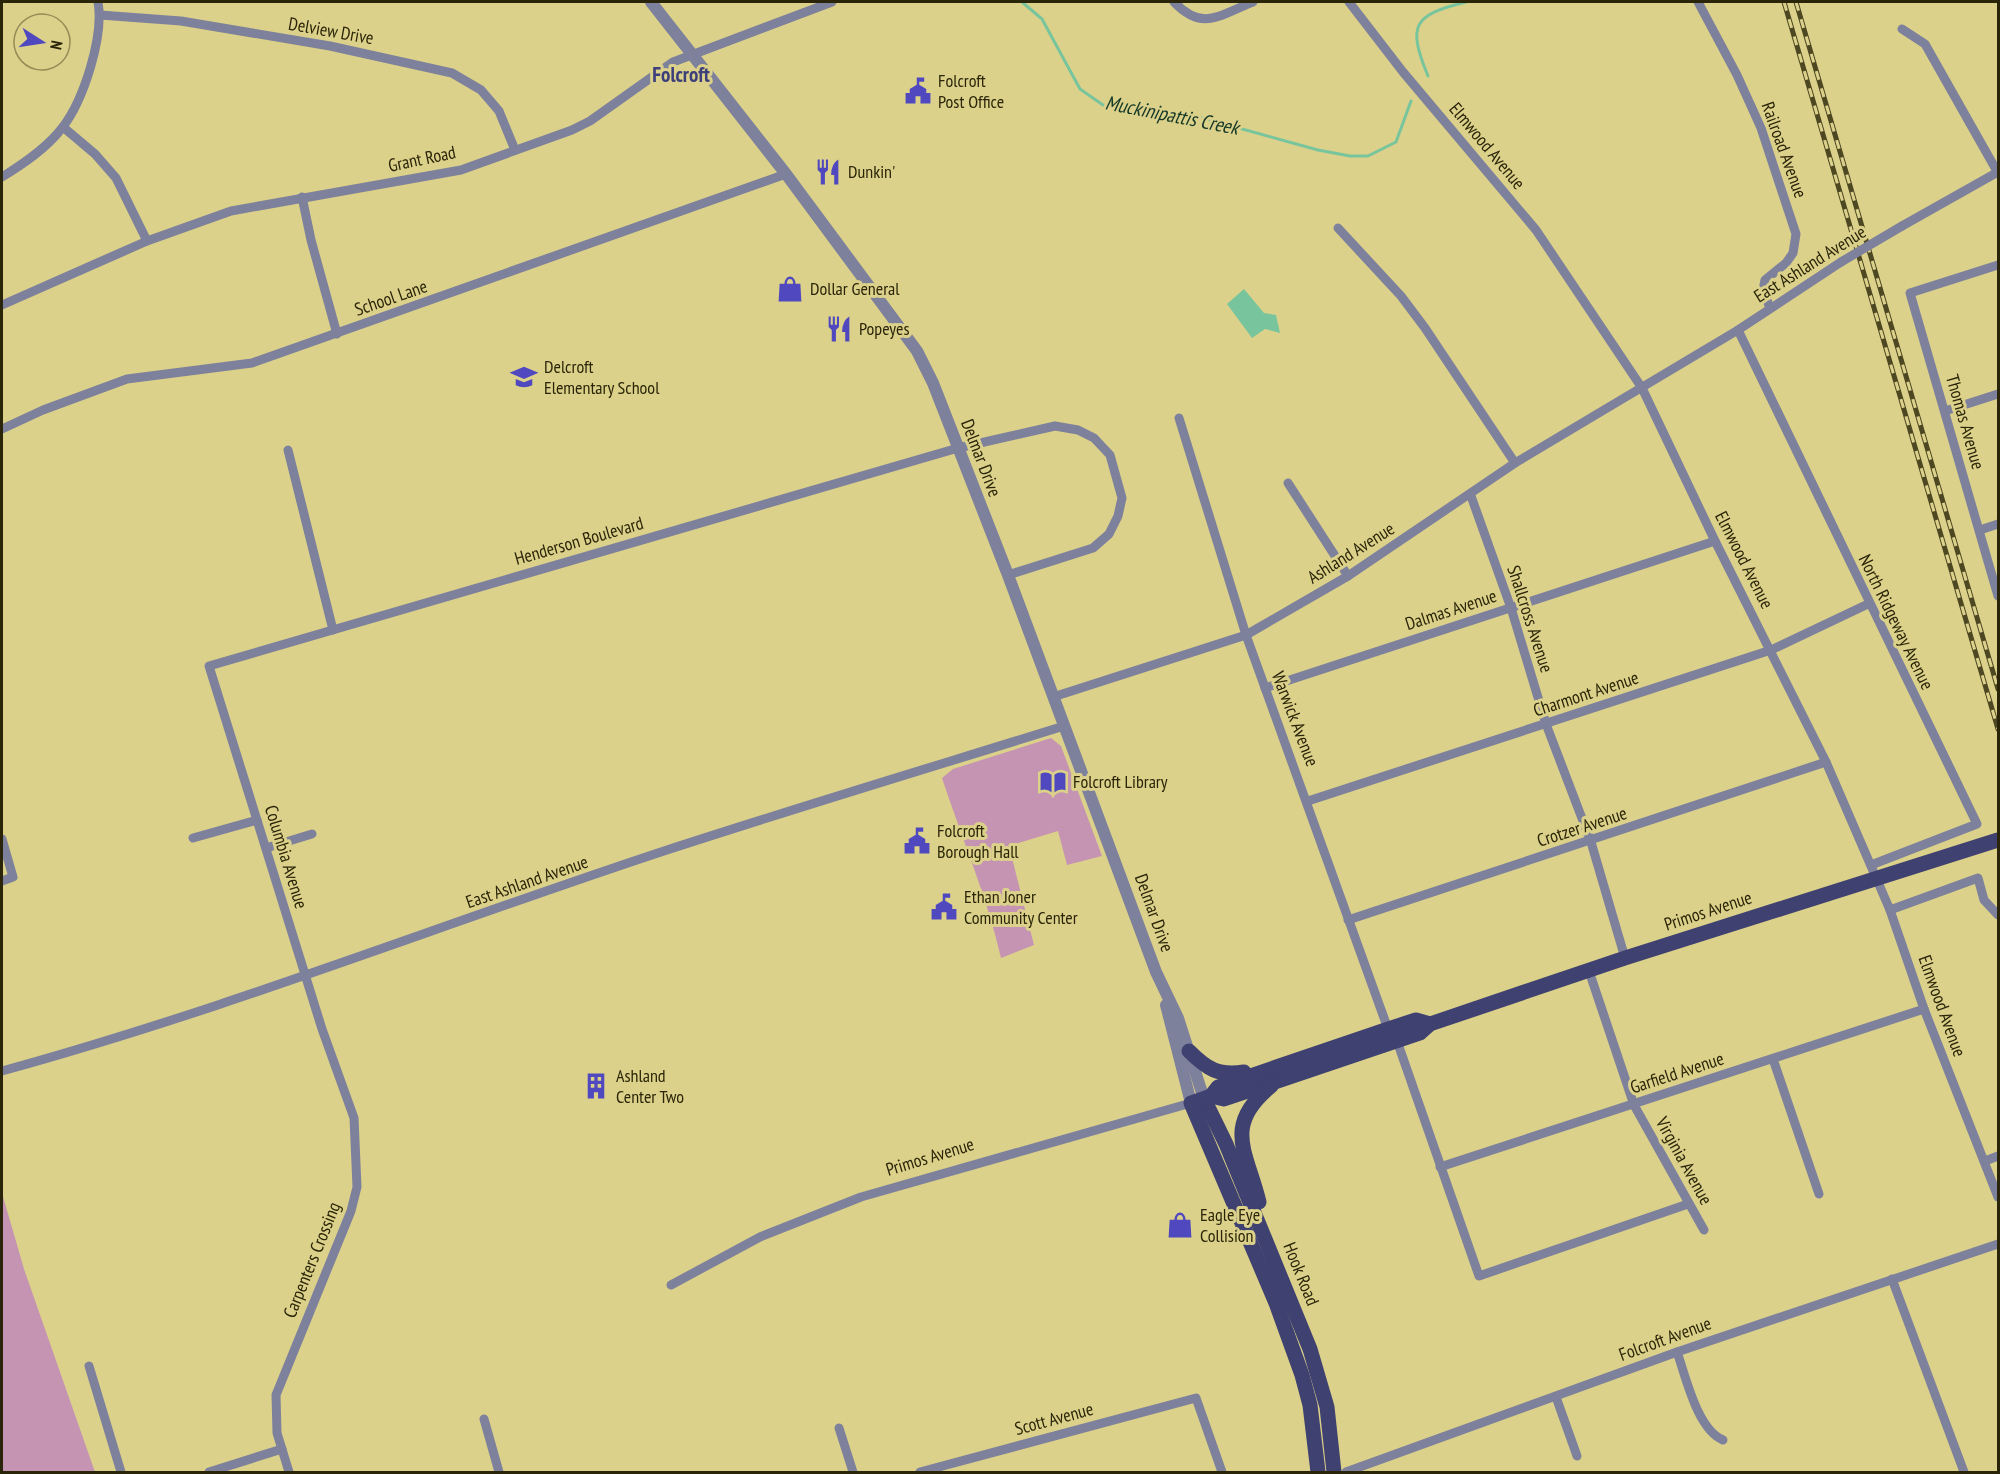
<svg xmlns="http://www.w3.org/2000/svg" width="2000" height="1474" viewBox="0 0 2000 1474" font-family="'PT Sans Narrow',sans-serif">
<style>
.green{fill:#c594b3}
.water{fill:#78c59d}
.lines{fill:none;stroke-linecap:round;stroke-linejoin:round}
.stream{stroke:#78c59d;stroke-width:3}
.minor{stroke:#7e819c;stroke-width:9}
.tertiary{stroke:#7e819c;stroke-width:12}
.primary{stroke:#3f4170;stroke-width:15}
.rail-casing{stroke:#4d4722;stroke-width:5}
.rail{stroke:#dcd18a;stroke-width:3;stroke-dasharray:9;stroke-linecap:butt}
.minor-bridge{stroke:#7e819c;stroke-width:9}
.labels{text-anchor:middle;stroke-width:6;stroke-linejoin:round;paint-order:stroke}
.street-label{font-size:18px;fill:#2a2508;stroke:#dcd18a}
.poi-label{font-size:18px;fill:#2a2508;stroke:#dcd18a;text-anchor:start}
.water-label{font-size:20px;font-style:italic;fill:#153827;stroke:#dcd18a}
.quarter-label{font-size:21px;font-weight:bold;fill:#3d3f7b;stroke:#dcd18a}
</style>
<rect width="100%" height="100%" fill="#dcd18a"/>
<!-- green -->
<g class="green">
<path d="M 1051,738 L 1061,746 L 1102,856 L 1067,865 L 1058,831 L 1009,846 L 1034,945 L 1001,958 C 987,897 962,839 942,778 L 953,769 Z"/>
<polygon points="2,1193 24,1269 95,1472 2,1472"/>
</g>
<!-- water -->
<polygon class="water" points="1244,289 1264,313 1276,315 1280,333 1265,329 1252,338 1227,304"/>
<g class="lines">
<!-- stream -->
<g class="stream">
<polyline points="1022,2 1042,19 1080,89 1103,105 1199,117 1318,150 1350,156 1368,156 1396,142 1411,101"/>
<path d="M 1428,76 C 1407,25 1413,15 1466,2"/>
</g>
<!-- minor -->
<g class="minor">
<path d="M 1174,2 C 1203,32 1219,15 1253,2"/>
<polyline points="1349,2 1403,72 1536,230 1642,388 1715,541 1826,762 1890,910 1924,1009 1998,1197"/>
<polyline points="1698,2 1737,75 1761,128 1796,234 1793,253 1786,263 1765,280 1763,290 1770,308"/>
<polyline points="100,15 181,21 330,46 452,73 481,90 499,111 515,150"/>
<polyline points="1902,29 1925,44 1998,173"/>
<polyline points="63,127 95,154 116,178 147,241"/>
<path d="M 2,177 C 23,164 47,148 62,128 C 84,100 104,36 98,2"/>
<polyline points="302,197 311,240 337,334"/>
<polyline points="1902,226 1998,172"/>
<polyline points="1338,228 1401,296 1425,328 1515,463"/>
<polyline points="1998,265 1910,293 1998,596"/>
<polyline points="2,305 147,241 231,211 461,170 572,130 590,121 673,62 832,2"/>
<polyline points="1738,330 1977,824 1871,865"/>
<polyline points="1945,411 1998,394"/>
<polyline points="1179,418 1246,635 1388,1029"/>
<polyline points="2,429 43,410 127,379 252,363 786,174"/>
<polyline points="288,450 333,630"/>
<polyline points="1288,483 1348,576"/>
<polyline points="1471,496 1511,608 1546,724 1591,842 1625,958"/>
<polyline points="1980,530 1998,524"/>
<polyline points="1265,688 1715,541"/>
<polyline points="1053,697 1246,635 1348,576 1515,463 1738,330 1841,262"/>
<polyline points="1308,801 1771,650 1868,604"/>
<polyline points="193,838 257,820"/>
<polyline points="2,839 13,877 2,881"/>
<polyline points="266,848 312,834"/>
<polyline points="1890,910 1978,878 1984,900 1998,915"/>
<polyline points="1348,920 1826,762"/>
<polyline points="1589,971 1634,1105 1704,1230"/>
<polyline points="1397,1041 1479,1276 1688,1204"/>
<polyline points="1773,1059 1819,1194"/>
<path d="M 2,1071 C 228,1009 445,923 667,850 C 799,807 932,767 1064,726"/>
<polyline points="1985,1161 1998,1156"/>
<polyline points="1440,1167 1924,1009"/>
<polyline points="1892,1279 1964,1472"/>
<polyline points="671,1285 760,1237 861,1197 1191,1103"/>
<path d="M 1677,1352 C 1686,1377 1697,1429 1723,1440"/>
<polyline points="89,1366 121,1472"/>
<polyline points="1556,1397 1577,1456"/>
<polyline points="484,1419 499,1472"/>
<polyline points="839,1428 853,1472"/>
<polyline points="209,1472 282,1449"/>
<polyline points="289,1472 277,1433 276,1395 351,1211 357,1187 354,1118 322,1029 209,666 958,448 1055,426 1078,430 1094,438 1110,455 1122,498 1118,516 1109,534 1093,548 1008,575"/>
<polyline points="920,1472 1196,1398 1222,1472"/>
<polyline points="1346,1472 1677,1352 1998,1244"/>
</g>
<!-- tertiary -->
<g class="tertiary">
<polyline points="651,2 786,174 917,351 933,383 1008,575 1156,972 1178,1018 1204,1099"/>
<polyline points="1166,1005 1191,1103"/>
</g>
<!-- primary -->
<g class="primary">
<path d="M 1189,1051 C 1207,1069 1218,1076 1244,1072"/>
<polyline points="1211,1096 1224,1099 1420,1033 1430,1024 1625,958 1998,840"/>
<polyline points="1204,1099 1226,1144 1310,1349 1327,1407 1334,1472"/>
<path d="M 1259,1202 C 1247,1152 1222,1126 1271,1086"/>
<polyline points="1318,1472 1310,1405 1302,1375 1276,1303 1191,1103 1211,1096 1218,1087 1388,1029 1416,1020 1430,1024"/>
</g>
<!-- rail casing -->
<g class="rail-casing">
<g id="rail">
<polyline points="1784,2 1998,729"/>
<polyline points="1796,2 1998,689"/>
</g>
</g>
<!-- rail -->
<use href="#rail" class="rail"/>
<!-- minor-bridge -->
<polyline class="minor-bridge" points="1841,262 1902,226"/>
</g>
<!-- icons -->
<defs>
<g id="civic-bare" transform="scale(2.07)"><path d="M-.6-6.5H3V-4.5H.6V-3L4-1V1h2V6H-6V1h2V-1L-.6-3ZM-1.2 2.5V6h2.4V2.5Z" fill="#4f48bf" stroke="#dcd18a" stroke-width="2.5" paint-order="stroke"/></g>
<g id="restaurant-bare" transform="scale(2.07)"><path d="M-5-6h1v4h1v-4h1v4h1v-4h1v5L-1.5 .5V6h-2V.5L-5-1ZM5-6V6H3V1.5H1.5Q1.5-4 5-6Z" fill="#4f48bf" stroke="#dcd18a" stroke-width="2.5" paint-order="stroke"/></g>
<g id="shop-bare" transform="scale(2.07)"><path d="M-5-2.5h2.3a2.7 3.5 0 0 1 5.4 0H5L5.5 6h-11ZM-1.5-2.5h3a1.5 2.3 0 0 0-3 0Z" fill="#4f48bf" stroke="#dcd18a" stroke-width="2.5" paint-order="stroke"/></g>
<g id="school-bare" transform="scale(2.07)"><path d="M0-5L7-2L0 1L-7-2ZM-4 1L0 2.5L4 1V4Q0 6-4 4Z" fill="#4f48bf" stroke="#dcd18a" stroke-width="2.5" paint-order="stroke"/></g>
<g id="library-bare" transform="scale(2.07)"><path d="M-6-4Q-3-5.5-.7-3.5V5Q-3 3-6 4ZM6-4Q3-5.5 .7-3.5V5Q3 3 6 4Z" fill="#4f48bf" stroke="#dcd18a" stroke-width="2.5" paint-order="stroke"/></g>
<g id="building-bare" transform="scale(2.07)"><path d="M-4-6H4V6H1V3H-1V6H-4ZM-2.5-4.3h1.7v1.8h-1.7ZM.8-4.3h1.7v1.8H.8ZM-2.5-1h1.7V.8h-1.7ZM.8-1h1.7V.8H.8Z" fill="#4f48bf" stroke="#dcd18a" stroke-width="2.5" paint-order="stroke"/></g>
</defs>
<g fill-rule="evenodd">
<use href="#civic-bare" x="918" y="91"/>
<use href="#restaurant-bare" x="828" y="172"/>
<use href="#shop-bare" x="790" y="289"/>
<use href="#restaurant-bare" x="839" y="329"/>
<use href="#school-bare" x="524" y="377"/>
<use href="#library-bare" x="1053" y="782"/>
<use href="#civic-bare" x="917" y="841"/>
<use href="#civic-bare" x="944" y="907"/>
<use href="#building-bare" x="596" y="1086"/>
<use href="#shop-bare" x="1180" y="1225"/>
</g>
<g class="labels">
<!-- street labels -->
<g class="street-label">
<text transform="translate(331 31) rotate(10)" y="6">Delview Drive</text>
<text transform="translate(1487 146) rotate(50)" y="6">Elmwood Avenue</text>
<text transform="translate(1784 150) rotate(70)" y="6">Railroad Avenue</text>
<text transform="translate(422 159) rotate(-12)" y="6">Grant Road</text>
<text transform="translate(1810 264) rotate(-32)" y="6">East Ashland Avenue</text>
<text transform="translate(391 298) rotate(-19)" y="6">School Lane</text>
<text transform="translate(1965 422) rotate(74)" y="6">Thomas Avenue</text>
<text transform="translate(981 458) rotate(69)" y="6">Delmar Drive</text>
<text transform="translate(579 541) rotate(-16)" y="6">Henderson Boulevard</text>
<text transform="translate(1351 553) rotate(-32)" y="6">Ashland Avenue</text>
<text transform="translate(1744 560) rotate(63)" y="6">Elmwood Avenue</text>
<text transform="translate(1451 610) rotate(-18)" y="6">Dalmas Avenue</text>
<text transform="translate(1530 619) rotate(72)" y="6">Shallcross Avenue</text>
<text transform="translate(1896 622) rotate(64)" y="6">North Ridgeway Avenue</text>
<text transform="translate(1586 694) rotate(-18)" y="6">Charmont Avenue</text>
<text transform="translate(1295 719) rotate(69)" y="6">Warwick Avenue</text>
<text transform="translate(1582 827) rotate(-18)" y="6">Crotzer Avenue</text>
<text transform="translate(286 857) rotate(73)" y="6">Columbia Avenue</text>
<text transform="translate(527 882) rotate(-19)" y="6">East Ashland Avenue</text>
<text transform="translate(1708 911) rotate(-18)" y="6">Primos Avenue</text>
<text transform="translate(1154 913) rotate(70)" y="6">Delmar Drive</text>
<text transform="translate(1942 1006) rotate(70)" y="6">Elmwood Avenue</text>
<text transform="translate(1677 1073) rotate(-18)" y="6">Garfield Avenue</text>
<text transform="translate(930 1157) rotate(-17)" y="6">Primos Avenue</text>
<text transform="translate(1684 1161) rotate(61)" y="6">Virginia Avenue</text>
<text transform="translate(312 1260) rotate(-68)" y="6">Carpenters Crossing</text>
<text transform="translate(1301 1274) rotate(68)" y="6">Hook Road</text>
<text transform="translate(1665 1339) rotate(-20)" y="6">Folcroft Avenue</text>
<text transform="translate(1054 1419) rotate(-15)" y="6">Scott Avenue</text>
</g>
<!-- poi labels -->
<g class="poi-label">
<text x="938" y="87">Folcroft<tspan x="938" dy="21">Post Office</tspan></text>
<text x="848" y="178">Dunkin'</text>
<text x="810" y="295">Dollar General</text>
<text x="859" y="335">Popeyes</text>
<text x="544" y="373">Delcroft<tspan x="544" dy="21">Elementary School</tspan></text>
<text x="1073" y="788">Folcroft Library</text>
<text x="937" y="837">Folcroft<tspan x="937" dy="21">Borough Hall</tspan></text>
<text x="964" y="903">Ethan Joner<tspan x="964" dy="21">Community Center</tspan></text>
<text x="616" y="1082">Ashland<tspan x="616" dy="21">Center Two</tspan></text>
<text x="1200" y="1221">Eagle Eye<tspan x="1200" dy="21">Collision</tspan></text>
</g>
<!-- water labels -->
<g class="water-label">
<text transform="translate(1172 115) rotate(11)" y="7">Muckinipattis Creek</text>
</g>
<!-- quarter labels -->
<g class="quarter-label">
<text x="681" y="82">Folcroft</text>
</g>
</g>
<!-- border -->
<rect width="2000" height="1474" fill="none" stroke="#2a2508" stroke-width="6"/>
<!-- north arrow -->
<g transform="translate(42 42) rotate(102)"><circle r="28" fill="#dcd18a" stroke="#958c56" stroke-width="1.5"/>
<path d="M0-4.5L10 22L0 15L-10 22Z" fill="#4f48bf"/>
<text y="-9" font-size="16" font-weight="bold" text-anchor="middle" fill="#2a2508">N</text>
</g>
</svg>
